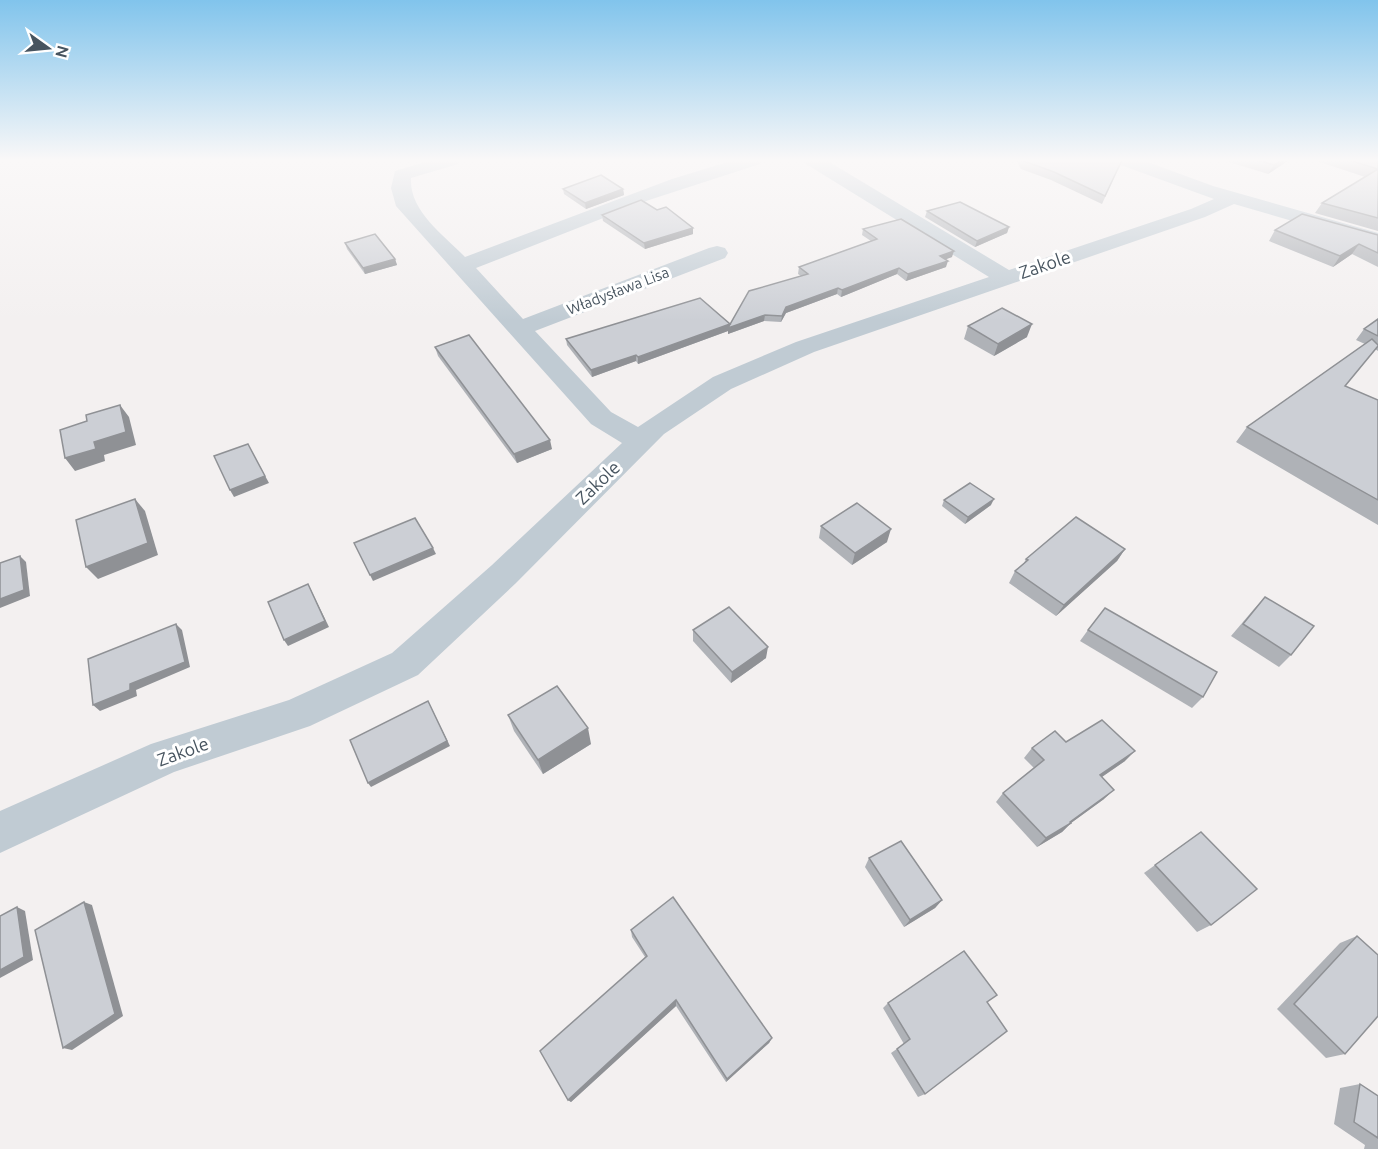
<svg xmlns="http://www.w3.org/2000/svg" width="1378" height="1149" viewBox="0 0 1378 1149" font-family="Ubuntu,sans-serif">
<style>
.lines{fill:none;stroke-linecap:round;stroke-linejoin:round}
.minor{fill:#c0cbd3;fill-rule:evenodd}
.wall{fill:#afb2b7}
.shaded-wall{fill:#8f9195}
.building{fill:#cccfd5;stroke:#8f9195;stroke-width:1.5}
.labels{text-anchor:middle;stroke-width:6;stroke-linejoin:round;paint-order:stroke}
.far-street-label{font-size:15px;fill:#47545f;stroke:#fff}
.street-label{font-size:18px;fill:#47545f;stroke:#fff}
</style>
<rect width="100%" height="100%" fill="#f3f0f0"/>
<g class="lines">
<!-- minor -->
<path class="minor" d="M 432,160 L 460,160 L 458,164 L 411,178 C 409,211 444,235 465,257 L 672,179 L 734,160 L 762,160 L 760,164 L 649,200 L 476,268 L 523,319 L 709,248 L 717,246 L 725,248 L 728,253 L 725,258 L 535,331 L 611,412 L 638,427 L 713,377 L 796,342 L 989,277 L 806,164 L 804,160 L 826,160 L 1009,270 L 1191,209 L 1214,199 L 1118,164 L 1116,160 L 1142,160 L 1213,186 L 1378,233 L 1378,246 L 1234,204 L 1205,217 L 814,352 L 731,389 L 664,434 L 516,583 L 418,675 L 310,726 L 174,772 L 0,853 L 0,811 L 151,744 L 289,700 L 392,653 L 492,565 L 622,443 L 591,424 L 396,206 L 391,188 L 395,171 Z"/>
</g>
<!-- wall -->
<g class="wall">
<polygon points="1016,160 1122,160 1102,204 1051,180 1021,169"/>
<polygon points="1223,160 1289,160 1268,174"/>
<polygon points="1314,160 1378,160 1378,231 1315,213 1322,203 1365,177"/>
<polygon points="563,189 623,189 624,195 586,209 564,194"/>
<polygon points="927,211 1009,227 1007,233 975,247 925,217"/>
<polygon points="602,215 693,234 645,249 603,221"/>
<polygon points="863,229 952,257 945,259 946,267 906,281 897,274 841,297 837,294 786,313 781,322 764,321 728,334 728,331 638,364 636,361 592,377 567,345 566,339 730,324 801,276 798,274 799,267 871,241 862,235"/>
<polygon points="1275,230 1378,235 1378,267 1352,254 1333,267 1269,241"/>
<polygon points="345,243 395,259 397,265 365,274 347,249"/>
<polygon points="1378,319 1378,351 1375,349 1345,386 1378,400 1378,525 1236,442 1247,427 1365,344 1356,340 1364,329"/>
<polygon points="968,326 1027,337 994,356 964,339"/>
<polygon points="435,347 552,449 517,463 438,356"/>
<polygon points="944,500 991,505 965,524 942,506"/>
<polygon points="821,526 887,542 852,565 819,538"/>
<polygon points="1125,549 1117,561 1056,616 1009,583 1015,571 1024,563 1026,559"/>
<polygon points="1265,597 1291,655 1279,667 1231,636 1254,609"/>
<polygon points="693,630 766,658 731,683 693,641"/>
<polygon points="1088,630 1203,697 1192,708 1080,641"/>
<polygon points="508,715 591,744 543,774 514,731"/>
<polygon points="1066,742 1125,761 1102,777 1104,799 1071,823 1062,832 1037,847 996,802 1003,793 1034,768 1024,758 1032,748"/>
<polygon points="1201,832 1211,925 1197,932 1144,873"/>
<polygon points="869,858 942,900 935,908 904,927 865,867"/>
<polygon points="631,930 772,1038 769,1043 726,1082 676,1006 571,1102 568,1100 645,957 632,937"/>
<polygon points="1357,936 1345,1054 1326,1058 1277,1009 1340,943"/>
<polygon points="987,1002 925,1094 918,1097 891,1053 904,1044 883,1008 888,1003"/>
<polygon points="1360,1084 1378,1096 1378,1149 1364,1149 1365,1145 1334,1124 1340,1088"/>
</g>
<!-- shaded-wall -->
<g class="shaded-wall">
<polygon points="1281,160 1289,160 1268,174 1274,165"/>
<polygon points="623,189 624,195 586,209 585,203"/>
<polygon points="1009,227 1007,233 975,247 977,241"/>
<polygon points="693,228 693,234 645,249 644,243"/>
<polygon points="1359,244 1352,254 1333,267 1340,256"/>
<polygon points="954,251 952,257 939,262 940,256"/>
<polygon points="395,259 397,265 365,274 363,268"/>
<polygon points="948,261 946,267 906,281 908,274"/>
<polygon points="899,268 897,274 841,297 842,290"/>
<polygon points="838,288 837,294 786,313 781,322 782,316 786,307"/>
<polygon points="765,315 764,321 728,334 728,331 638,364 638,357 730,324"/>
<polygon points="1032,324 1027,337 994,356 998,344"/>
<polygon points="636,355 636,361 592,377 591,370"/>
<polygon points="120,405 129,417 136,445 104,455 105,461 75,471 65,458 94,442"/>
<polygon points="550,440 552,449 517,463 514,454"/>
<polygon points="251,450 269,483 234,497 230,490"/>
<polygon points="135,499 145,511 158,555 98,579 86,567"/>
<polygon points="994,499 991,505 965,524 968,517"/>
<polygon points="891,529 887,542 852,565 855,553"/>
<polygon points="433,548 436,554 373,581 370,575"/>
<polygon points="1125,549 1117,561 1056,616 1064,605"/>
<polygon points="20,556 26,562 30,596 0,608 0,599"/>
<polygon points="308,584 329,627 288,646 284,640"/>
<polygon points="176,624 182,630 190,667 136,690 137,696 100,711 93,705 130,684"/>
<polygon points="768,647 766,658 731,683 732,672"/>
<polygon points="428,701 450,746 371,787 368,783"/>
<polygon points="588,728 591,744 543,774 538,760"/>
<polygon points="1135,751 1125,761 1090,785 1100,775"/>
<polygon points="1114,790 1104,799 1071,823 1062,832 1037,847 1046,838"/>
<polygon points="942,900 935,908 904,927 910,920"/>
<polygon points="84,902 92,905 123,1016 72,1050 63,1048"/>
<polygon points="17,907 25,911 33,960 0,978 0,970"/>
<polygon points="676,1000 676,1006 571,1102 568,1100"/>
<polygon points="772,1038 769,1043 726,1082 727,1079"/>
</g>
<!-- building -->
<g class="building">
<polygon points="1023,160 1122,160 1105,196 1054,172 1024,161"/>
<polygon points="1258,160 1281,160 1274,165"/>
<polygon points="1349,160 1378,160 1378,218 1322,203 1378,169"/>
<polygon points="601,175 623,189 585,203 563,189"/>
<polygon points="641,200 657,210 666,207 693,228 644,243 602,215"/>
<polygon points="960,202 1009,227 977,241 927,211"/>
<polygon points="1302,214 1378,235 1378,253 1359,244 1340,256 1275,230"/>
<polygon points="901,219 954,251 940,256 948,261 908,274 899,268 842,290 838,288 786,307 782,316 765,315 728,328 749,291 808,274 799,267 877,239 863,229"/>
<polygon points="375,234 395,259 363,268 345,243"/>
<polygon points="700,298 730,324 638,357 636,355 591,370 566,339"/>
<polygon points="1002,308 1032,324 998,344 968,326"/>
<polygon points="1378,319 1378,336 1364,329"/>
<polygon points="469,335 550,440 514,454 435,347"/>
<polygon points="1372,339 1378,345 1378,346 1345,386 1378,400 1378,500 1247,427"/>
<polygon points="120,405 126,432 94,442 96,449 65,458 60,430 87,421 86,415"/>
<polygon points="248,444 265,476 230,490 214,456"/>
<polygon points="970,483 994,499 968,517 944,500"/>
<polygon points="135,499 148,543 86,567 76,520"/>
<polygon points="857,503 891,529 855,553 821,526"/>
<polygon points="1076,517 1125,549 1064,605 1015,571 1028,560 1026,559"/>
<polygon points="415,518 433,548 370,575 354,543"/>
<polygon points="20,556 24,590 0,599 0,563"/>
<polygon points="308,584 325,621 284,640 268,602"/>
<polygon points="1265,597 1314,626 1291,655 1243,624"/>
<polygon points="729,607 768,647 732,672 693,630"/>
<polygon points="1105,608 1217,672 1203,697 1088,630"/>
<polygon points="176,624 185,662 130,684 130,690 93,705 88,659"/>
<polygon points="557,686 588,728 538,760 508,715"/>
<polygon points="428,701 447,741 368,783 350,740"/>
<polygon points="1102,720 1135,751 1100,775 1114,790 1070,822 1071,823 1046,838 1003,793 1044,760 1032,748 1055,731 1066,742"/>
<polygon points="1201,832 1257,889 1211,925 1155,865"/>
<polygon points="901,841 942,900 910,920 869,858"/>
<polygon points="673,897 772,1038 727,1079 676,1000 568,1100 540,1051 647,956 631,930"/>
<polygon points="84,902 115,1014 63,1048 35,930"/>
<polygon points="17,907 24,957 0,970 0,916"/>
<polygon points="1357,936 1378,955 1378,1016 1345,1054 1294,1004"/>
<polygon points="964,951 997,995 987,1002 1007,1031 925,1094 897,1049 910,1039 888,1003"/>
<polygon points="1360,1084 1378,1096 1378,1138 1354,1122"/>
</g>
<!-- sky -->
<linearGradient id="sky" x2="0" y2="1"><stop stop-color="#81c4ec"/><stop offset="0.5" stop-color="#faf8f8"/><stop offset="1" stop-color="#faf8f8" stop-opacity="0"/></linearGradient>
<rect width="1378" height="321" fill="url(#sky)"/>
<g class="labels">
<!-- far-street labels -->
<g class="far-street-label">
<text transform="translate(618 291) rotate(-21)" y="5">Władysława Lisa</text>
</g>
<!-- street labels -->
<g class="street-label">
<text transform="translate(1045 265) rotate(-19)" y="6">Zakole</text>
<text transform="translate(598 483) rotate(-44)" y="6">Zakole</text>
<text transform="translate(183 752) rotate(-20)" y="6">Zakole</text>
</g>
</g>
<!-- north arrow -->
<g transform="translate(48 48) rotate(105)" stroke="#ffffff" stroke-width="4.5" paint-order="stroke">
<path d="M0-4.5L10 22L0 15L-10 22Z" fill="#47545f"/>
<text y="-9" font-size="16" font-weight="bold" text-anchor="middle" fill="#47545f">N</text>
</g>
</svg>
